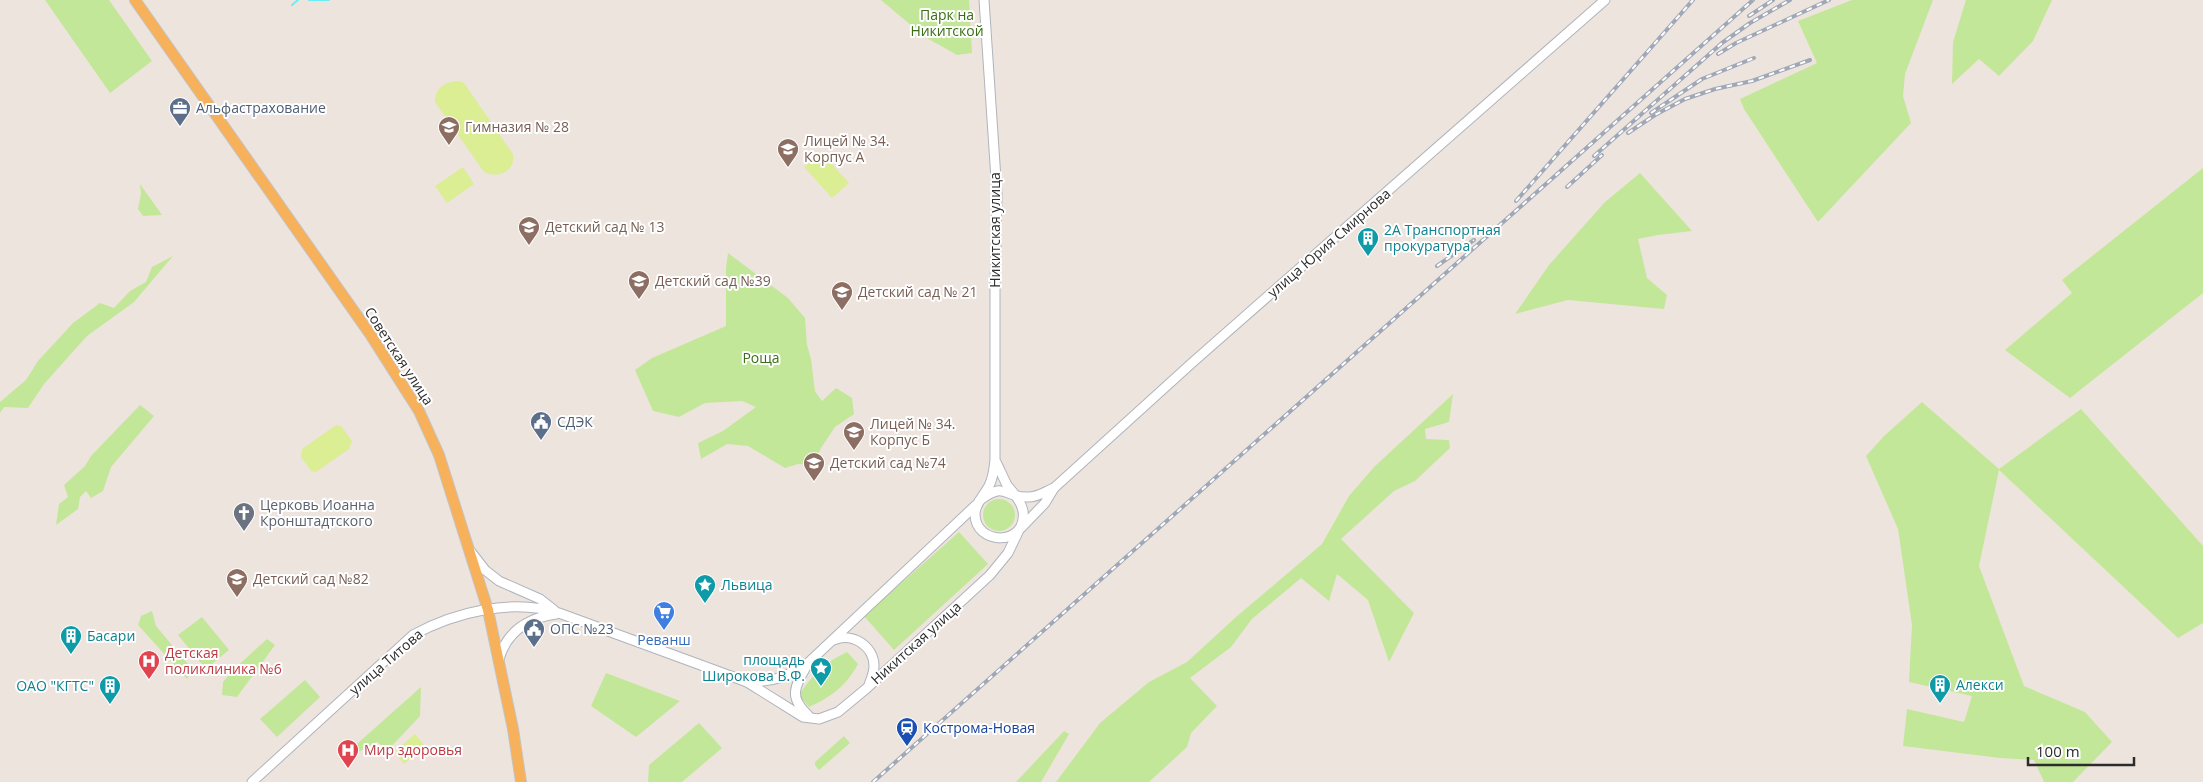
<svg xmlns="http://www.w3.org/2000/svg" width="2203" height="782" viewBox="0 0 2203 782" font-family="'Open Sans',sans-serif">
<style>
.green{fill:#c3e798}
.pitch{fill:#dbee94}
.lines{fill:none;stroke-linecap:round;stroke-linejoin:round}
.stream{stroke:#6decf4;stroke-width:2}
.secondary-casing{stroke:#aeb4bc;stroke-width:11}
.primary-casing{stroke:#c4c4c4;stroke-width:12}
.secondary{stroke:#fff;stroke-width:9}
.primary{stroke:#f7b15a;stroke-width:10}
.rail-casing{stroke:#a0a8b7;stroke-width:4}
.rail{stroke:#fff;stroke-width:2;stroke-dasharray:5.5;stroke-linecap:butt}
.labels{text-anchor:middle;stroke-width:4;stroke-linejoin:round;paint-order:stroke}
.park-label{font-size:14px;fill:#3b6d17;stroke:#fff}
.service-label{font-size:14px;fill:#4e5e75;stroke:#fff;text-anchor:start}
.education-label{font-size:14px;fill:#785e54;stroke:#fff;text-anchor:start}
.street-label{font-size:14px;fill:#2c2c2c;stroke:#fff}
.culture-label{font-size:14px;fill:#0d838f;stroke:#fff;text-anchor:start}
.worship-label{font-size:14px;fill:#5b616d;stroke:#fff;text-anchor:start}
.shop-label{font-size:14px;fill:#366cbe;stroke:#fff}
.health-label{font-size:14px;fill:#be3a42;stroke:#fff;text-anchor:start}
.transit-label{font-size:14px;fill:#164399;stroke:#fff;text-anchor:start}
</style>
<rect width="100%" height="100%" fill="#eee4de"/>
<!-- green -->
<g class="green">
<polygon points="45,0 109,0 152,61 110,93"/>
<polygon points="881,0 969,0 972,53 957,55 925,37"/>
<polygon points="1852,0 1933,0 1905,74 1903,96 1911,123 1818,222 1744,109 1740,99 1817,63 1798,21"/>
<polygon points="1966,0 2052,0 2033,41 1999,76 1979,59 1952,84 1953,42"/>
<polygon points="2203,168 2203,293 2070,398 2005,350 2072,293 2062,280"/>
<polygon points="1640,173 1692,231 1658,235 1638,239 1647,278 1667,295 1664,309 1568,300 1515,314 1549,265 1605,202"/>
<polygon points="140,184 162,215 143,216 138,209 141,194"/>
<polygon points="728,253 788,298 805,318 807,345 811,359 815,391 822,401 836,388 852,398 854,414 835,427 821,448 814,465 798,464 785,468 748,446 727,444 701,459 698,443 723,431 756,407 742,401 705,403 679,417 653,411 635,370 652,358 726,326 726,268"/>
<polygon points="173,256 134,302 87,336 44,384 28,408 4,407 0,413 0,402 26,380 38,361 73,323 100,303 114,308 130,291 146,282 152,267"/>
<polygon points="1453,394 1449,422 1425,429 1426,439 1449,440 1450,448 1415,481 1394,491 1341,539 1414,613 1389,662 1368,600 1337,574 1329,601 1301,578 1252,619 1231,647 1190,678 1217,706 1191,733 1187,747 1149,782 1056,782 1100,723 1149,682 1187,662 1236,617 1322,544 1349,496 1374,467"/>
<polygon points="1922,402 1999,469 2081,409 2203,546 2203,623 2178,638 1999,470 1979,566 2024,686 2085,712 2112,742 2073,782 2044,782 2034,760 2000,758 1903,746 1907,709 1964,722 1972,696 1909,682 1912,625 1898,529 1866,456 1884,436"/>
<polygon points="140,405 154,416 111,467 103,491 91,498 86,491 80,497 78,509 56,525 59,504 68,497 64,485 85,466 91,456"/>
<circle cx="999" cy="515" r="16"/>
<polygon points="959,532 988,564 894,650 864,616"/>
<polygon points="152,611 156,626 192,669 187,679 138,625 141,616"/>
<polygon points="202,617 229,650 206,669 178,635"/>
<polygon points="267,639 275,645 237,697 222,695 223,682 234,669"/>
<path d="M 847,652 L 858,664 C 846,686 831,697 809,707 L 799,695 C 812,675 825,662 847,652 Z"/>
<polygon points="606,673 680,701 636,737 591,706"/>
<polygon points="305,680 320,697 277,737 260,719"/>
<polygon points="421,687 420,716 388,750 377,742 353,755 349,751"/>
<polygon points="699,723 722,748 682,782 648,782 649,765"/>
<polygon points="1064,731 1069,734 1041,782 1016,782"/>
<polygon points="844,736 850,743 819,770 815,765 815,762"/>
</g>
<!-- pitch -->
<g class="pitch">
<path d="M 459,81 L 464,83 L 513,154 C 516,171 498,179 484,172 L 435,102 C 434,88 446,81 459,81 Z"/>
<polygon points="821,152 849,183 832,198 804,167"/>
<polygon points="463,167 474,184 447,203 435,186"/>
<polygon points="336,425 341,426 352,441 349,449 316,472 311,471 301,457 302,449"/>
<polygon points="415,734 425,746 404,764 394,752"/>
</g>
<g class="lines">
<!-- stream -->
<g class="stream">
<polyline points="309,0 329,0"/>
<polyline points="292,5 298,0"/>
</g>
<!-- secondary casing -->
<g class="secondary-casing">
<g id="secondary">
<path d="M 984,0 L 997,194 L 995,291 L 995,460 C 994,470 993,478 989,486 C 984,495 976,503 975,513 C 974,546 1028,547 1023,511 C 1021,500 1013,493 1007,485 C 1003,477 999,468 995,460"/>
<path d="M 979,501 C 1005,480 1004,498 1028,497 C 1038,497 1044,492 1054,488 L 1193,362 L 1605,0"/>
<polyline points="1021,528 1045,503 1054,488"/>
<polyline points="471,552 485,570 499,581 540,599 554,610"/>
<path d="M 834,640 C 852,632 874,646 874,666 C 874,673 871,679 869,685"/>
<path d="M 499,659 C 507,631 528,618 556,614"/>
<path d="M 807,665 C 795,686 788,697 808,715"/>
<path d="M 747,682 C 774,682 786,677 808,663 L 976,505"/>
<path d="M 252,782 L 413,635 C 455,612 513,598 559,613 L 747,682 L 803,717 L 819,719 L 838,712 L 867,688 L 990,575 L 1008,553 L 1019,530"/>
</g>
</g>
<!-- primary casing -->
<g class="primary-casing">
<polyline id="primary" points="135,0 370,334 419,411 439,455 488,610 513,729 521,782"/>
</g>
<!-- secondary -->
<use href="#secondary" class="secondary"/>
<!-- primary -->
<use href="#primary" class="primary"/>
<!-- rail casing -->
<g class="rail-casing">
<g id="rail">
<polyline points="1749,16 1773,0"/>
<polyline points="1718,54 1736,43 1829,0"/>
<polyline points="1651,113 1702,79 1754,58"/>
<polyline points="1628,133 1655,115 1685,99 1715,89 1752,81 1810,60"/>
<polyline points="1594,156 1722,43 1750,23 1790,0"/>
<polyline points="1567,187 1602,155"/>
<polyline points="1516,201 1693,0"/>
<polyline points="1437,266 1474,240"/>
<polyline points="873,782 1753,0"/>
</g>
</g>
<!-- rail -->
<use href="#rail" class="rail"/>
</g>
<!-- icons -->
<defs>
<g id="office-pin" transform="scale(1.125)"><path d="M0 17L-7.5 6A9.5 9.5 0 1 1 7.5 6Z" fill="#5c6f8a" stroke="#fff"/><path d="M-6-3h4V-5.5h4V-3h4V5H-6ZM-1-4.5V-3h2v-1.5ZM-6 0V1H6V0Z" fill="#fff"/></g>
<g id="school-pin" transform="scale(1.125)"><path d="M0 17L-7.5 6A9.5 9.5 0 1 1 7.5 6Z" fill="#8d6e63" stroke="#fff"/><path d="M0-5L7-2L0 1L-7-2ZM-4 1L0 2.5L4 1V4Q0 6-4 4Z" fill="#fff"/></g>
<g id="building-pin" transform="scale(1.125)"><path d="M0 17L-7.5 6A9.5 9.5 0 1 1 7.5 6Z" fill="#0f9aa8" stroke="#fff"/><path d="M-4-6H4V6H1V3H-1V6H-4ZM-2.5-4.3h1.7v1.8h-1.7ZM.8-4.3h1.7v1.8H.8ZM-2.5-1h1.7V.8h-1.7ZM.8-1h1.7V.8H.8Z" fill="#fff"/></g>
<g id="civic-pin" transform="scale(1.125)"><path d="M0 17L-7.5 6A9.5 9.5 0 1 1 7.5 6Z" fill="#5c6f8a" stroke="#fff"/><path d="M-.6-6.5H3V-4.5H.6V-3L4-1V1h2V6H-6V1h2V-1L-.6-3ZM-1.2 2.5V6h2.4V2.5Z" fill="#fff"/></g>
<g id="church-pin" transform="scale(1.125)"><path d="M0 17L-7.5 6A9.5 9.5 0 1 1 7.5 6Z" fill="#6b7280" stroke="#fff"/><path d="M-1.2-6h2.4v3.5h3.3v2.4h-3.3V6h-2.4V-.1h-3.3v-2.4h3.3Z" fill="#fff"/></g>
<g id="sight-pin" transform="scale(1.125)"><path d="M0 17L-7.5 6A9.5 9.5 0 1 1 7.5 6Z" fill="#0f9aa8" stroke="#fff"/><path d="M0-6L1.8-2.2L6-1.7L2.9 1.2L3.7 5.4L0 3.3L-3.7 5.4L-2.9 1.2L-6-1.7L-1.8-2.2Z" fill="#fff"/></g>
<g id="supermarket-pin" transform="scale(1.125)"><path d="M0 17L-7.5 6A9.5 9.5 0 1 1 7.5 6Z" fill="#3f7fe0" stroke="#fff"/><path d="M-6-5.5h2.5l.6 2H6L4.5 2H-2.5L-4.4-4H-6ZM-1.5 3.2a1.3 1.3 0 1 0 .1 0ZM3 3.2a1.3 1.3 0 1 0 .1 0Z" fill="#fff"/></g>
<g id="hospital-pin" transform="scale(1.125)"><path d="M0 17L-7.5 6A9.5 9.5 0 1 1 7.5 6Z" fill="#e0444e" stroke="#fff"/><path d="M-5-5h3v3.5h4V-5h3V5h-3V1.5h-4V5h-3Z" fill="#fff"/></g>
<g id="station-pin" transform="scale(1.125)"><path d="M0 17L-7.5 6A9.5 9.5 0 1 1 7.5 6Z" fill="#1a4fb4" stroke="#fff"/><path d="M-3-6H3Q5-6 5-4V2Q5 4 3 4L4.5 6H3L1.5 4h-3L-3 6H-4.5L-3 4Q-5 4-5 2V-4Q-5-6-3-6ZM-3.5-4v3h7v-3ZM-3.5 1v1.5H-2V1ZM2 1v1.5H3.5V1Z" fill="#fff"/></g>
</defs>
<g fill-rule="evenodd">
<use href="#office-pin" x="180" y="108"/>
<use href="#school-pin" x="449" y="127"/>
<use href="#school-pin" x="788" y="149"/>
<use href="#school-pin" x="529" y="227"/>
<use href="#building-pin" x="1368" y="238"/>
<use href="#school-pin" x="639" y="281"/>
<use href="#school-pin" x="842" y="292"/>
<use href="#civic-pin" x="541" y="422"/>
<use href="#school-pin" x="854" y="432"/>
<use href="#school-pin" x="814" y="463"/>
<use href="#church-pin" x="244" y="513"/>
<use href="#school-pin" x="237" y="579"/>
<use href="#sight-pin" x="705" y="585"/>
<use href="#supermarket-pin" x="664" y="612"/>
<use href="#civic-pin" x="534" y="629"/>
<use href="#building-pin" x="71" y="636"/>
<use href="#hospital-pin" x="149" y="661"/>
<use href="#sight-pin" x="821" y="668"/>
<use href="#building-pin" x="1940" y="685"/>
<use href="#building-pin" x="110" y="686"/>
<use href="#station-pin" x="907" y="728"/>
<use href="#hospital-pin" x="348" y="750"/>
</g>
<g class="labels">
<!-- park labels -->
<g class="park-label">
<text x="947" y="20">Парк на<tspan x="947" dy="16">Никитской</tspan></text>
<text x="761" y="363">Роща</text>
</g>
<!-- service labels -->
<g class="service-label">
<text x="196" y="113">Альфастрахование</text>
<text x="557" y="427">СДЭК</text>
<text x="550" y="634">ОПС №23</text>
</g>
<!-- education labels -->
<g class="education-label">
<text x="465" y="132">Гимназия № 28</text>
<text x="804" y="146">Лицей № 34.<tspan x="804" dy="16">Корпус А</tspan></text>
<text x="545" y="232">Детский сад № 13</text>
<text x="655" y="286">Детский сад №39</text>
<text x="858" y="297">Детский сад № 21</text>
<text x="870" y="429">Лицей № 34.<tspan x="870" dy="16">Корпус Б</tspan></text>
<text x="830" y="468">Детский сад №74</text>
<text x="253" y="584">Детский сад №82</text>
</g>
<!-- street labels -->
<g class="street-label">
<text transform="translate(995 230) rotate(-90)" y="5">Никитская улица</text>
<text transform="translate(1329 243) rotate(-41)" y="5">улица Юрия Смирнова</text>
<text transform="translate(399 356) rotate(57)" y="5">Советская улица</text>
<text transform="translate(916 643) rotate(-42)" y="5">Никитская улица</text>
<text transform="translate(386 662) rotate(-41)" y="5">улица Титова</text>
</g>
<!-- culture labels -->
<g class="culture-label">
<text x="1384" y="235">2А Транспортная<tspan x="1384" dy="16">прокуратура</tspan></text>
<text x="721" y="590">Львица</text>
<text x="87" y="641">Басари</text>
<text x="805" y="665" text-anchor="end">площадь<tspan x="805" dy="16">Широкова В.Ф.</tspan></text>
<text x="1956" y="690">Алекси</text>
<text x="94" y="691" text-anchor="end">ОАО "КГТС"</text>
</g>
<!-- worship labels -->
<g class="worship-label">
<text x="260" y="510">Церковь Иоанна<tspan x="260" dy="16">Кронштадтского</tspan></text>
</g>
<!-- shop labels -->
<g class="shop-label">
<text x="664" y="645">Реванш</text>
</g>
<!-- health labels -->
<g class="health-label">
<text x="165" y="658">Детская<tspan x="165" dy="16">поликлиника №6</tspan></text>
<text x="364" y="755">Мир здоровья</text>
</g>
<!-- transit labels -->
<g class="transit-label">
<text x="923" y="733">Кострома-Новая</text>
</g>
</g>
<!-- scale -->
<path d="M2028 757v8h106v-8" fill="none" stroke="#2c2c2c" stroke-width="2.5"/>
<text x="2036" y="757" font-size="15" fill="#2c2c2c" stroke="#ffffff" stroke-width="4" paint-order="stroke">100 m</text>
</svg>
